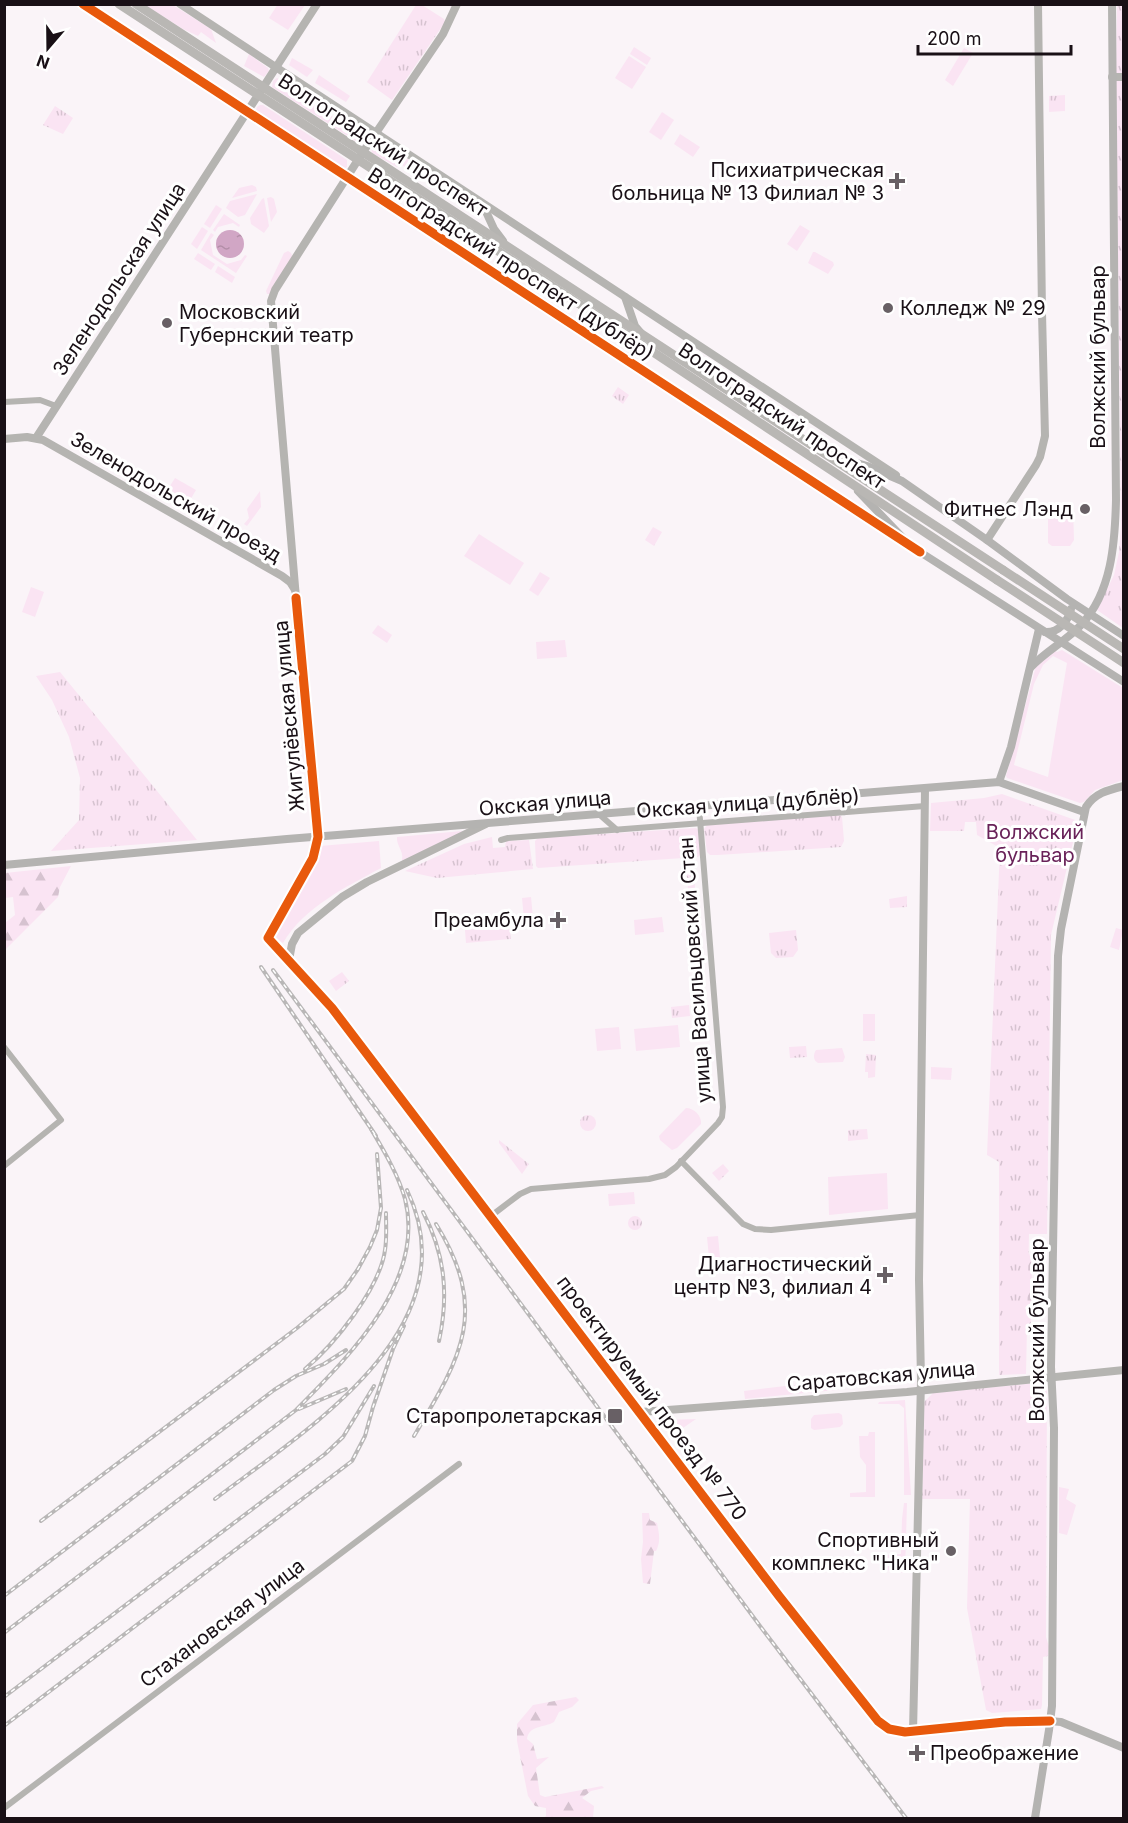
<svg xmlns="http://www.w3.org/2000/svg" width="1128" height="1823" viewBox="0 0 1128 1823" font-family="Inter,sans-serif">
<style>
.grass{fill:#fae4f3;fill-rule:evenodd}
.forest{fill:url(#forest-firs)}
.park{fill:url(#park-tufts)}
.water{fill:url(#water-ripples)}
.lines{fill:none;stroke-linecap:round;stroke-linejoin:round}
.minor{stroke:#b5b4b1;stroke-width:6}
.tertiary{stroke:#b5b4b1;stroke-width:8}
.secondary{stroke:#b4b3b1;stroke-width:8}
.primary{stroke:#b9b7b4;stroke-width:9}
.rail-casing{stroke:#b9b7b7;stroke-width:4}
.rail{stroke:#fff;stroke-width:1.5;stroke-dasharray:4.5;stroke-linecap:butt}
.primary-bridge{stroke:#b9b7b4;stroke-width:9}
.cycleway-casing{stroke:#fff;stroke-width:13}
.cycleway{stroke:#e8590c;stroke-width:9}
.poi-dot{fill:#686065;stroke:#fff;stroke-width:2}
.labels{text-anchor:middle;stroke-width:6;stroke-linejoin:round;paint-order:stroke}
.street-label{font-size:20px;fill:#191016;stroke:#fff}
.poi-label{font-size:20px;fill:#191016;stroke:#fff;text-anchor:end}
.park-label{font-size:20px;fill:#692259;stroke:#fff}
</style>
<defs>
<pattern id="forest-firs" width="22" height="20" patternUnits="userSpaceOnUse" patternTransform="scale(1.5)"><rect width="22" height="20" fill="#fae4f3"/><path d="M5 1l3.5 6h-7zM16 11l3.5 6h-7z" fill="#d6c3d0"/></pattern>
<pattern id="park-tufts" width="24" height="20" patternUnits="userSpaceOnUse" patternTransform="scale(1.5)"><rect width="24" height="20" fill="#fae4f3"/><path d="M3 7l-1-3M5 7V3M7 7l1-3M15 17l-1-3M17 17v-4M19 17l1-3" fill="none" stroke="#d6c3d0"/></pattern>
<pattern id="water-ripples" width="26" height="14" patternUnits="userSpaceOnUse" patternTransform="scale(1.5)"><rect width="26" height="14" fill="#d1a6c5"/><path d="M2 4q2-2 4 0t4 0M15 11q2-2 4 0t4 0" fill="none" stroke="#b38ea8"/></pattern>
</defs>
<rect width="100%" height="100%" fill="#faf4f8"/>
<!-- grass -->
<g class="grass">
<polygon points="278,4 305,5 288,30 269,18"/>
<polygon points="145,5 173,5 211,29 216,43 201,32 198,36 183,29"/>
<polygon points="634,47 651,58 647,65 630,54"/>
<polygon points="964,48 973,53 953,86 945,80"/>
<polygon points="249,54 268,68 269,71 264,77 244,66"/>
<polygon points="629,56 646,67 632,89 615,78"/>
<polygon points="292,58 313,70 307,77 289,65"/>
<polygon points="319,75 350,96 346,102 315,83"/>
<polygon points="277,78 303,94 302,97 350,128 352,126 366,136 366,142 360,144 272,87 273,81"/>
<polygon points="260,105 263,105 347,160 347,167 340,170 255,113 257,107"/>
<polygon points="662,112 674,120 661,140 649,132"/>
<polygon points="680,134 700,147 693,157 674,144"/>
<polygon points="376,141 380,141 408,158 409,169 400,164 397,167 372,153 371,146"/>
<polygon points="252,185 256,187 257,191 232,198 239,188"/>
<polygon points="257,194 245,215 238,217 226,208 230,201"/>
<polygon points="271,197 274,199 277,212 271,222 267,198"/>
<polygon points="264,198 269,226 264,233 251,224 250,218 262,199"/>
<polygon points="216,205 222,209 210,228 204,224"/>
<polygon points="224,214 240,225 239,227 233,223 218,227 215,232 213,230"/>
<polygon points="800,225 810,231 797,251 787,244"/>
<polygon points="202,227 208,231 197,249 191,244"/>
<polygon points="211,233 214,235 210,240 213,255 227,264 241,260 245,255 247,256 236,273 201,250"/>
<polygon points="288,251 291,253 293,257 271,294 267,294 266,291 284,253"/>
<polygon points="813,252 815,252 833,262 834,265 828,274 808,263"/>
<polygon points="198,253 215,264 211,270 194,259"/>
<polygon points="218,266 235,277 232,283 215,272"/>
<polygon points="175,478 196,490 189,502 168,489"/>
<polygon points="260,491 261,507 247,526 244,524 249,518 247,509"/>
<polygon points="1051,506 1073,507 1074,540 1070,546 1052,546 1048,543 1048,508"/>
<polygon points="479,534 524,563 510,585 464,556"/>
<polygon points="540,572 550,578 538,596 529,590"/>
<polygon points="31,587 44,592 35,617 22,612"/>
<polygon points="565,640 567,657 537,659 536,642"/>
<path d="M 1054,650 L 1057,652 L 1062,650 L 1123,688 L 1123,780 L 1095,790 L 1084,802 L 1080,803 L 1007,778 L 1006,776 L 1036,666 ZM 1053,656 L 1067,663 L 1048,777 L 1014,765 L 1034,684 L 1043,665 Z"/>
<path d="M 462,831 L 463,833 L 404,861 L 402,860 C 404,851 396,845 397,837 Z"/>
<path d="M 379,841 L 381,868 C 346,887 304,907 283,943 L 272,935 L 317,855 L 320,846 Z"/>
<polygon points="662,917 664,932 635,935 634,920"/>
<polygon points="1116,928 1123,930 1119,950 1110,947"/>
<rect x="863" y="1014" width="12" height="27"/>
<polygon points="678,1025 680,1047 636,1051 634,1029"/>
<polygon points="619,1027 621,1049 597,1051 595,1029"/>
<path d="M 842,1048 L 845,1057 L 843,1062 L 818,1063 C 813,1060 813,1055 816,1050 Z"/>
<polygon points="931,1067 952,1068 951,1080 931,1079"/>
<path d="M 686,1108 C 694,1108 702,1116 701,1124 L 677,1148 L 672,1150 L 660,1140 L 659,1136 Z"/>
<polygon points="887,1173 888,1209 829,1215 828,1177"/>
<polygon points="634,1192 635,1204 609,1206 608,1194"/>
<polygon points="718,1236 720,1257 709,1258 707,1237"/>
<polygon points="836,1380 836,1390 745,1399 744,1391"/>
<polygon points="905,1400 911,1495 904,1495 904,1408 899,1404 878,1404 879,1402"/>
<polygon points="839,1413 842,1415 843,1424 840,1427 814,1430 811,1428 811,1419 814,1415"/>
<polygon points="696,1419 683,1428 680,1442 666,1420"/>
<polygon points="869,1432 875,1432 875,1497 850,1497 850,1493 866,1492 866,1465 860,1457 859,1436 868,1436"/>
<polygon points="1059,1487 1069,1489 1066,1499 1076,1505 1067,1535 1059,1533"/>
<polygon points="904,1503 907,1503 905,1573 887,1570 886,1555 901,1554 902,1519"/>
</g>
<!-- forest -->
<g class="forest">
<polygon points="71,866 60,887 58,897 5,950 5,923 15,915 13,897 5,898 5,873"/>
<polygon points="1029,1253 1032,1263 1031,1324 1030,1330 1025,1332 1024,1258"/>
<path d="M 642,1513 L 649,1513 L 650,1520 L 657,1523 C 659,1533 661,1542 656,1551 L 654,1551 L 650,1584 L 643,1583 L 641,1559 L 643,1542 Z"/>
<path d="M 576,1697 L 579,1700 L 572,1707 L 559,1712 L 554,1722 C 544,1728 529,1725 527,1739 L 533,1744 L 537,1759 L 549,1757 L 536,1768 L 540,1795 L 545,1797 L 602,1786 L 604,1788 L 591,1791 L 582,1798 L 594,1806 L 593,1818 L 544,1818 L 546,1816 L 546,1808 L 535,1806 L 528,1796 L 517,1741 L 517,1724 L 533,1705 Z"/>
</g>
<!-- park -->
<g class="park">
<polygon points="416,5 422,5 444,19 445,22 392,100 367,82"/>
<polygon points="1117,5 1123,5 1123,74 1116,73"/>
<polygon points="1116,81 1123,81 1123,628 1097,610 1114,575 1119,552 1121,526"/>
<polygon points="1065,95 1065,111 1049,112 1049,96"/>
<polygon points="55,106 73,118 63,134 43,125"/>
<polygon points="618,387 629,395 623,404 612,396"/>
<polygon points="653,527 662,532 654,546 645,540"/>
<polygon points="378,625 392,635 387,643 372,633"/>
<polygon points="60,672 197,840 51,851 79,820 80,778 69,737 52,700 36,676"/>
<polygon points="1002,794 1078,821 1051,935 1047,1234 1029,1234 1026,1374 999,1375 999,1162 987,1155 1000,848 977,835 976,822 965,822 964,831 930,831 931,803 984,798"/>
<polygon points="840,815 842,817 844,841 841,847 718,855 710,855 707,852 704,829 707,825"/>
<polygon points="696,828 699,830 701,854 698,857 538,868 536,866 535,841 538,838"/>
<polygon points="492,837 493,848 505,847 506,841 529,840 533,869 437,878 405,871 464,844"/>
<polygon points="693,865 700,944 693,945 686,866"/>
<polygon points="907,896 907,907 890,908 889,899"/>
<polygon points="531,897 533,918 524,919 522,898"/>
<polygon points="509,926 511,939 466,943 465,930"/>
<polygon points="796,930 798,950 793,957 776,958 771,953 769,933"/>
<polygon points="342,972 349,981 336,991 329,981"/>
<polygon points="689,1005 690,1016 672,1018 671,1007"/>
<polygon points="806,1046 807,1057 790,1058 789,1047"/>
<polygon points="866,1054 876,1055 875,1077 868,1078 868,1072 865,1072"/>
<circle cx="588" cy="1123" r="8"/>
<polygon points="867,1129 868,1139 848,1141 848,1130"/>
<polygon points="499,1140 529,1164 522,1174 499,1143"/>
<polygon points="723,1164 729,1171 719,1181 712,1173"/>
<circle cx="635" cy="1223" r="7"/>
<polygon points="1047,1382 1046,1637 1049,1647 1048,1656 1043,1657 1042,1705 1041,1709 992,1713 986,1710 967,1608 970,1499 922,1499 924,1402 933,1393"/>
</g>
<!-- water -->
<circle class="water" cx="230" cy="244" r="14"/>
<g class="lines">
<!-- minor -->
<g class="minor">
<polyline points="4,402 40,400 56,406"/>
<polyline points="844,812 856,795"/>
<polyline points="600,815 617,830"/>
<polyline points="501,840 508,838 925,806"/>
<polyline points="4,1047 61,1120 4,1166"/>
<polyline points="681,1161 743,1224 755,1229 771,1230 920,1215"/>
<polyline points="491,1216 520,1194 531,1189 649,1179 665,1175 676,1167 718,1123 722,1117 723,1107 699,807"/>
<polyline points="4,1808 459,1464"/>
</g>
<!-- tertiary -->
<g class="tertiary">
<polyline points="83,4 905,543"/>
<polyline points="180,4 896,475"/>
<polyline points="457,4 443,34 363,152 275,290 271,301 305,705 318,837 313,858 268,938 332,1008 779,1596 878,1721 889,1729 905,1732 1005,1722 1050,1721"/>
<polyline points="1112,77 1124,77"/>
<polyline points="483,205 494,229 503,241"/>
<polyline points="625,297 635,326 641,333"/>
<polyline points="36,438 317,4"/>
<polyline points="4,439 27,437 43,440 282,576 290,582 295,590"/>
<polyline points="987,540 1036,465 1040,457 1045,436 1042,313 1038,4"/>
<polyline points="289,960 292,944 298,933 342,897 367,882 486,824"/>
<polyline points="641,1412 907,1392 1124,1370"/>
<polyline points="913,1732 921,1380 919,1280 925,789"/>
</g>
<!-- secondary -->
<g class="secondary">
<polyline points="830,455 867,466 902,481 987,540 1067,599 1124,636"/>
<polyline points="858,491 903,538 920,552 1124,682"/>
<path d="M 1045,632 C 1059,633 1068,621 1071,609"/>
<path d="M 1031,667 C 1046,651 1066,641 1081,625 C 1112,592 1115,542 1116,500 L 1112,4"/>
<polyline points="999,782 1011,747 1039,629"/>
<polyline points="4,865 287,839 999,782 1084,812"/>
<polyline points="1050,1721 1061,1722 1124,1748"/>
<path d="M 1035,1818 L 1049,1730 L 1052,1706 L 1054,1428 L 1051,1367 L 1058,956 L 1061,929 L 1086,807 C 1095,793 1108,790 1124,786"/>
</g>
<!-- primary -->
<g class="primary">
<polyline points="119,4 647,348 997,580"/>
<polyline points="136,4 1003,570"/>
</g>
<!-- rail casing -->
<g class="rail-casing">
<g id="rail">
<polyline points="261,967 376,1136"/>
<polyline points="273,970 763,1630 906,1818"/>
<path d="M 423,1212 C 445,1254 449,1295 439,1341"/>
<path d="M 305,1369 C 334,1345 380,1288 385,1250 C 387,1238 386,1225 386,1213"/>
<polyline points="299,1409 346,1389"/>
<path d="M 414,1436 C 461,1357 490,1311 436,1224"/>
<path d="M 215,1499 C 307,1429 473,1328 407,1190"/>
<polyline points="41,1521 297,1328 344,1289 358,1269 370,1247 377,1230 381,1208 377,1154"/>
<polyline points="4,1596 274,1390 296,1376 324,1364 346,1350"/>
<path d="M 4,1633 L 296,1410 C 348,1357 426,1282 405,1199 C 398,1174 384,1151 371,1129"/>
<polyline points="4,1697 325,1454 343,1437 374,1386"/>
<polyline points="4,1726 352,1461 365,1436 373,1407 393,1349 404,1326"/>
</g>
</g>
<!-- rail -->
<use href="#rail" class="rail"/>
<!-- primary-bridge -->
<g class="primary-bridge">
<polyline points="1003,570 1124,649"/>
<polyline points="997,580 1124,663"/>
</g>
<!-- cycleway casing -->
<g class="cycleway-casing">
<g id="cycleway">
<polyline points="83,4 920,552"/>
<polyline points="296,598 318,837 313,858 268,938 332,1008 779,1596 878,1721 889,1729 905,1732 1005,1722 1050,1721"/>
</g>
</g>
<!-- cycleway -->
<use href="#cycleway" class="cycleway"/>
</g>
<!-- markers -->
<g class="poi-dot">
<path d="M894 172h6v6h6v6h-6v6h-6v-6h-6v-6h6z"/>
<circle cx="888" cy="308" r="6"/>
<circle cx="167" cy="323" r="6"/>
<circle cx="1085" cy="509" r="6"/>
<path d="M555 911h6v6h6v6h-6v6h-6v-6h-6v-6h6z"/>
<path d="M882 1266h6v6h6v6h-6v6h-6v-6h-6v-6h6z"/>
<rect x="607" y="1408" width="16" height="16" rx="3"/>
<circle cx="951" cy="1551" r="6"/>
<path d="M914 1744h6v6h6v6h-6v6h-6v-6h-6v-6h6z"/>
</g>
<g class="labels">
<!-- street labels -->
<g class="street-label">
<text transform="translate(383 145) rotate(33)" y="7">Волгоградский проспект</text>
<text transform="translate(511 264) rotate(33)" y="7">Волгоградский проспект (дублёр)</text>
<text transform="translate(119 279) rotate(-57)" y="7">Зеленодольская улица</text>
<text transform="translate(1098 357) rotate(-90)" y="7">Волжский бульвар</text>
<text transform="translate(782 416) rotate(34)" y="7">Волгоградский проспект</text>
<text transform="translate(176 497) rotate(30)" y="7">Зеленодольский проезд</text>
<text transform="translate(289 716) rotate(-95)" y="7">Жигулёвская улица</text>
<text transform="translate(545 803) rotate(-5)" y="7">Окская улица</text>
<text transform="translate(748 803) rotate(-4)" y="7">Окская улица (дублёр)</text>
<text transform="translate(695 970) rotate(-94)" y="7">улица Васильцовский Стан</text>
<text transform="translate(1037 1330) rotate(-90)" y="7">Волжский бульвар</text>
<text transform="translate(881 1376) rotate(-5)" y="7">Саратовская улица</text>
<text transform="translate(652 1398) rotate(53)" y="7">проектируемый проезд № 770</text>
<text transform="translate(222 1623) rotate(-37)" y="7">Стахановская улица</text>
</g>
<!-- poi labels -->
<g class="poi-label">
<text x="884" y="177">Психиатрическая<tspan x="884" dy="23">больница № 13 Филиал № 3</tspan></text>
<text x="900" y="315" text-anchor="start">Колледж № 29</text>
<text x="179" y="319" text-anchor="start">Московский<tspan x="179" dy="23">Губернский театр</tspan></text>
<text x="1073" y="516">Фитнес Лэнд</text>
<text x="544" y="927">Преамбула</text>
<text x="872" y="1271">Диагностический<tspan x="872" dy="23">центр №3, филиал 4</tspan></text>
<text x="602" y="1423">Старопролетарская</text>
<text x="939" y="1547">Спортивный<tspan x="939" dy="23">комплекс "Ника"</tspan></text>
<text x="930" y="1760" text-anchor="start">Преображение</text>
</g>
<!-- park labels -->
<g class="park-label">
<text x="1035" y="839">Волжский<tspan x="1035" dy="23">бульвар</tspan></text>
</g>
</g>
<!-- border -->
<rect width="1128" height="1823" fill="none" stroke="#191016" stroke-width="12"/>
<!-- north arrow -->
<g transform="translate(48 48) rotate(200)" stroke="#ffffff" stroke-width="4.5" paint-order="stroke">
<path d="M0-4.5L10 22L0 15L-10 22Z" fill="#191016"/>
<text y="-9" font-size="16" font-weight="bold" text-anchor="middle" fill="#191016">N</text>
</g>
<!-- scale -->
<path d="M918 45v9h153v-9" fill="none" stroke="#191016" stroke-width="3"/>
<text x="927" y="45" font-size="18" fill="#191016" stroke="#ffffff" stroke-width="4.5" paint-order="stroke">200 m</text>
</svg>
